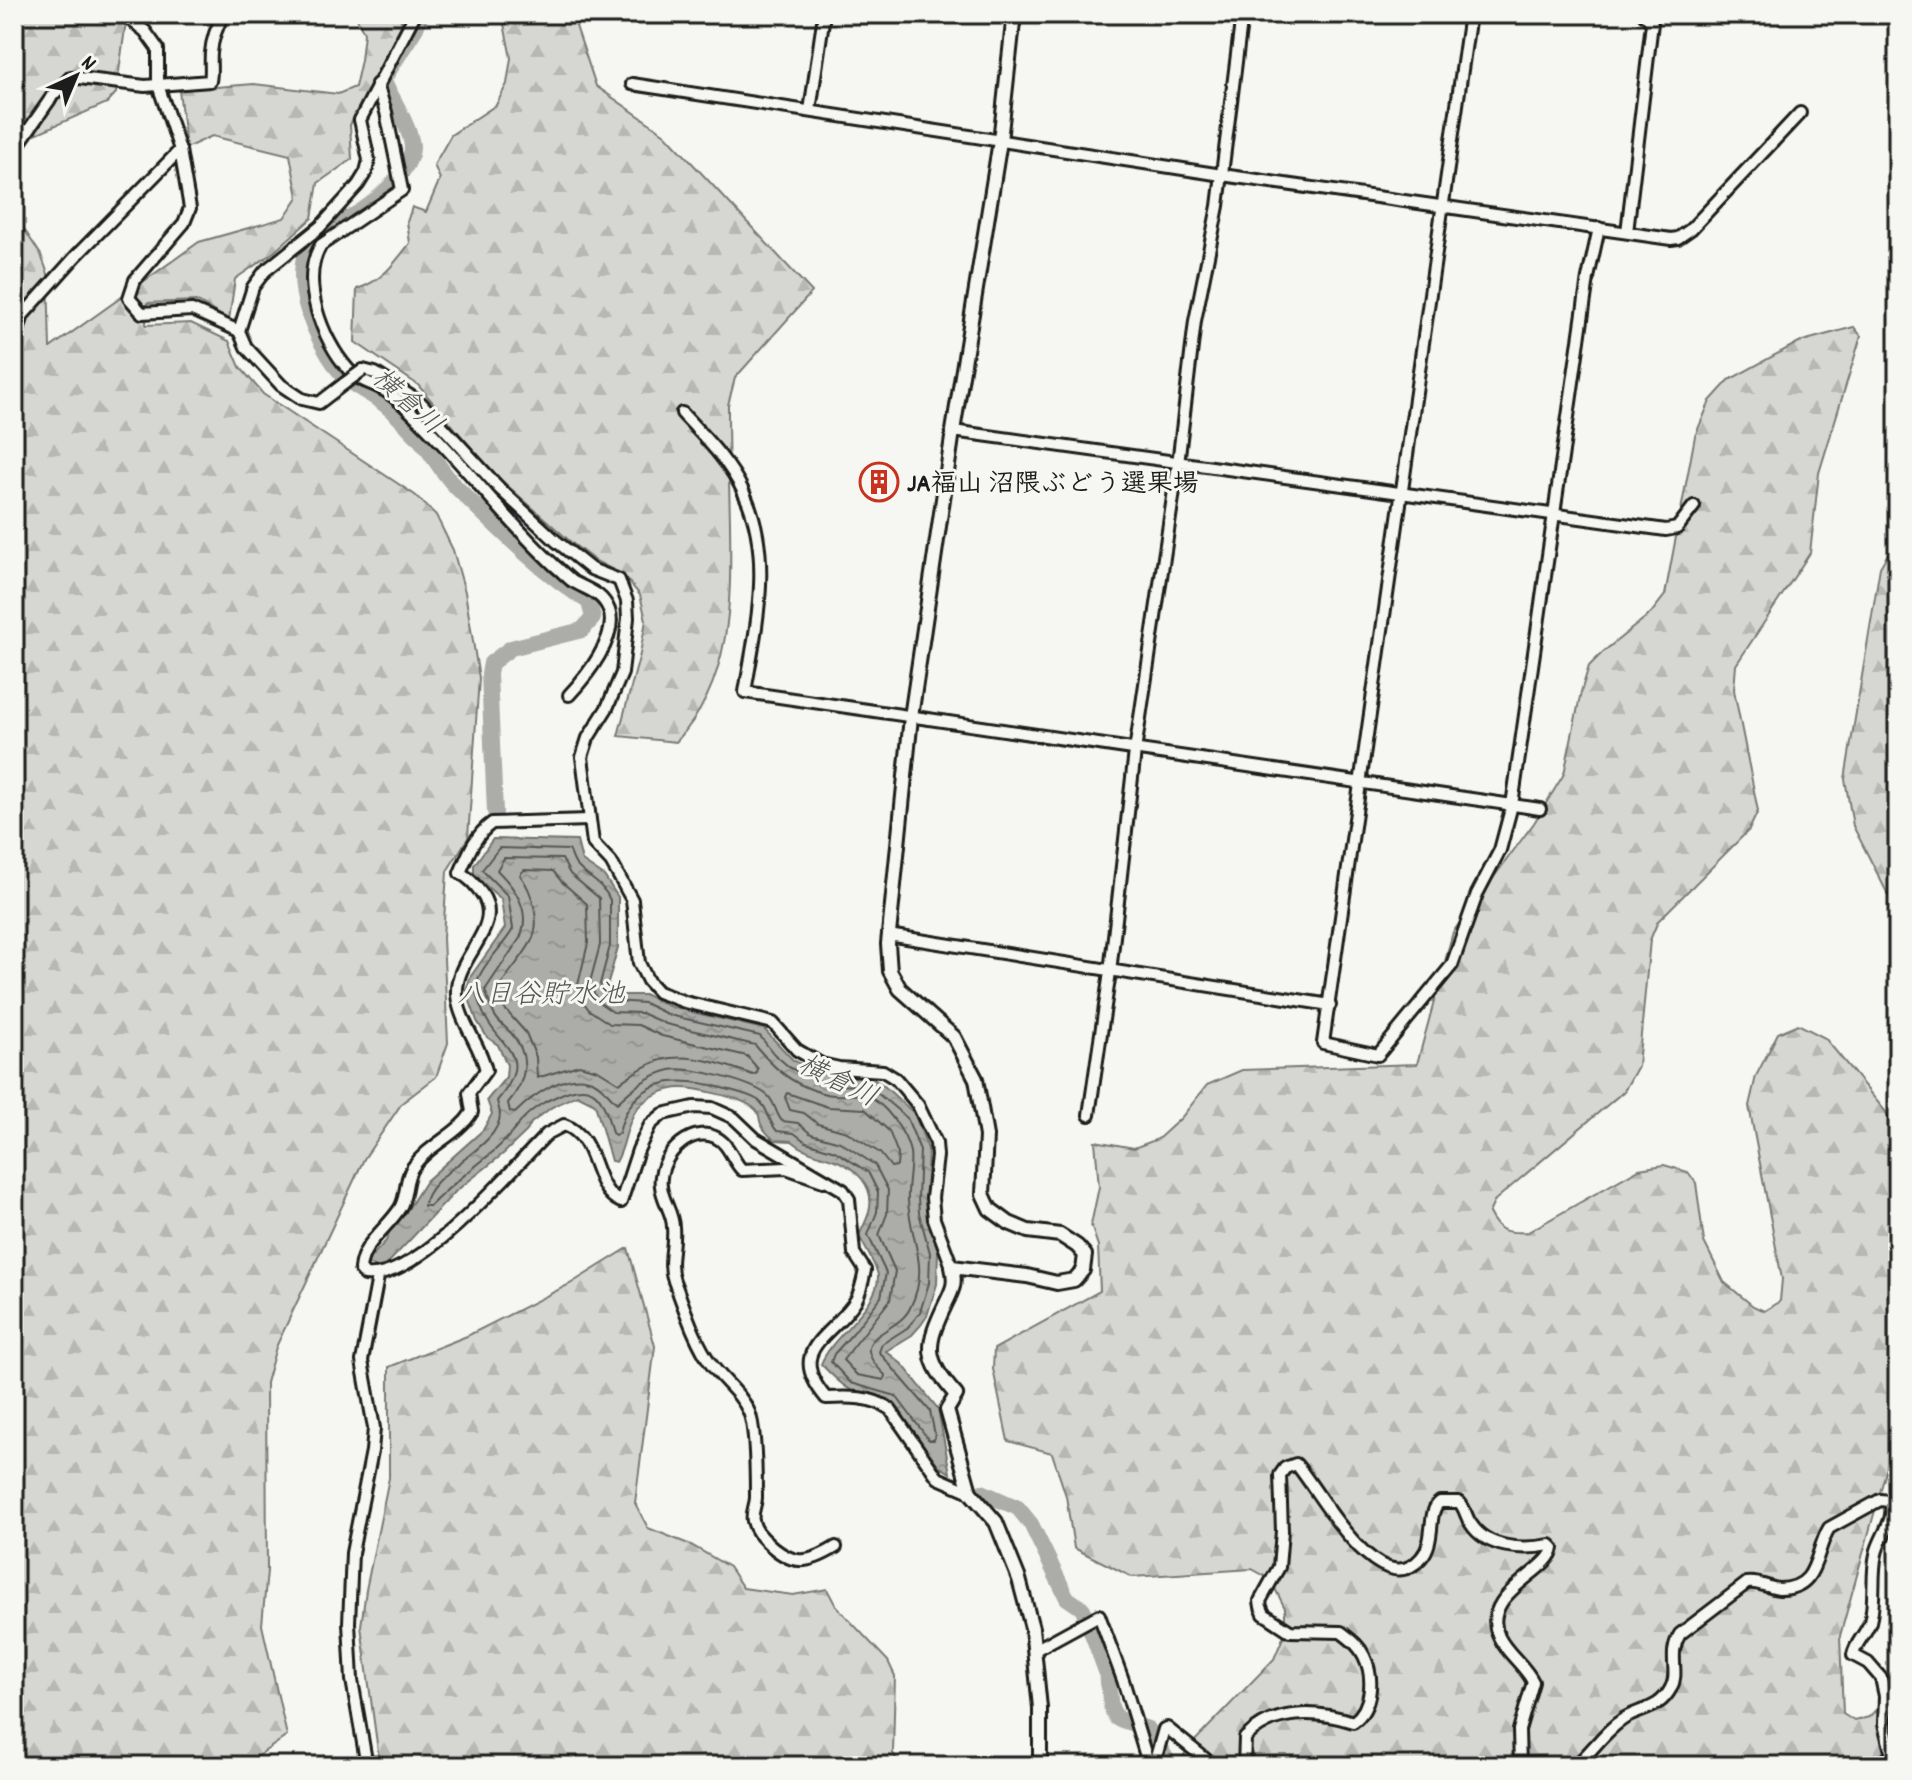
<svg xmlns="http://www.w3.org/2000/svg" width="1912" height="1780" viewBox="0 0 1912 1780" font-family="Dekko,'Klee One',sans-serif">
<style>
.forest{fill:url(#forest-firs);stroke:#797977;stroke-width:2}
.water{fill:url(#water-ripples);stroke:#727271;stroke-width:2}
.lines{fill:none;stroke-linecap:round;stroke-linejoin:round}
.shore{stroke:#565654;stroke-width:2}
.river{stroke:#acaca9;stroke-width:16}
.minor-casing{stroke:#1c1c1c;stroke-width:16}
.tertiary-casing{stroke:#1c1c1c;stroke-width:18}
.minor{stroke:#f6f6f2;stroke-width:10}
.tertiary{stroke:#f6f6f2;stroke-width:12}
.minor-bridge-casing{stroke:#1c1c1c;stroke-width:16;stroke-linecap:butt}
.minor-bridge{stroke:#f6f6f2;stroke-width:10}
.labels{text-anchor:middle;stroke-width:6;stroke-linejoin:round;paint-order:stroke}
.poi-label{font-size:26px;font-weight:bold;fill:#1c1c1c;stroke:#f6f6f2;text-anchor:start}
.water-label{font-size:28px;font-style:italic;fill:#565654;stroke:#f6f6f2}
</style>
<defs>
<pattern id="forest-firs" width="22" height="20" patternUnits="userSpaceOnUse" patternTransform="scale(2)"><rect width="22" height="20" fill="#d6d6d2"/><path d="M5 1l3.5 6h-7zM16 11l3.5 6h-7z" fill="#b7b7b4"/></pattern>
<pattern id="water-ripples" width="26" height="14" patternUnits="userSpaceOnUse" patternTransform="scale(2)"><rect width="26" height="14" fill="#acaca9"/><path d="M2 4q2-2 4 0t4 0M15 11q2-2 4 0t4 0" fill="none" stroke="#939391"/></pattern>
</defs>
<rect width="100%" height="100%" fill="#f6f6f2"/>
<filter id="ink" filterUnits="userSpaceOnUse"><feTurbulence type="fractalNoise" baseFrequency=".0125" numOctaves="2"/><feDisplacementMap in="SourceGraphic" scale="16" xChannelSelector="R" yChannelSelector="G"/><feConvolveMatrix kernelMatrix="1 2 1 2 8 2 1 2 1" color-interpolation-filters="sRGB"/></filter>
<g filter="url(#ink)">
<!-- forest -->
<g class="forest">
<polygon points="14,14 127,14 116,93 107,103 33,135 14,154"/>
<polygon points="355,14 399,14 402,24 350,125 352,159 318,183 312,218 274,252 235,279 229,320 196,301 147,303 146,325 191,323 229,341 240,367 263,394 415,495 436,515 453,550 465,592 479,678 468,838 447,871 443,938 448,1043 436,1077 402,1103 364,1159 276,1347 266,1383 267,1571 262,1625 287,1736 243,1766 14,1766 14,214 41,255 48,274 50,348 199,242 284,218 298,197 290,155 212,136 186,148 179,90 254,84 338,94 355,87 361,60 364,33"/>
<path d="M 502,14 L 572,14 L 596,86 L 665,134 L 812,292 L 735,378 L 728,405 C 728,444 729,483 730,522 C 731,600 733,681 676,742 L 618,736 L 640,654 L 646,620 L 640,595 L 623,575 L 594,560 L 572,543 L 491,471 L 418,385 L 355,342 L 357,289 C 382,281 394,264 410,243 L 407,222 L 412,207 L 426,212 L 440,179 L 434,165 L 451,135 L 496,105 L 507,84 L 511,58 Z"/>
<path d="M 1854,327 L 1861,336 L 1819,473 L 1810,553 L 1736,665 L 1734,690 L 1758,811 L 1749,830 L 1658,921 L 1650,940 L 1638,1066 L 1624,1091 L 1495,1200 L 1489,1213 C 1499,1233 1507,1233 1528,1232 L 1639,1169 L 1664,1165 L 1688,1172 L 1696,1183 L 1704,1242 L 1724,1282 L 1753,1306 L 1764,1311 L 1780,1301 L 1782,1279 L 1749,1106 L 1756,1076 L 1778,1033 L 1798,1024 L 1825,1038 L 1886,1112 L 1898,1135 L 1898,1428 L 1840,1636 L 1843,1714 L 1854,1721 L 1869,1717 L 1898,1687 L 1898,1766 L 1179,1766 L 1187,1749 L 1274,1659 L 1285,1633 L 1285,1608 L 1270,1579 L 1252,1569 L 1132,1577 L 1074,1548 L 1066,1496 L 1052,1453 L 1008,1441 L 993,1369 L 994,1349 L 1100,1291 L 1098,1246 L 1091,1225 L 1099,1187 L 1095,1141 L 1134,1148 L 1158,1139 L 1181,1118 L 1207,1085 L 1242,1070 L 1417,1064 L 1453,932 L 1534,823 L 1564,774 L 1581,692 L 1589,666 L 1603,652 L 1651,613 L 1665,595 L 1695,436 L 1710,401 L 1729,380 L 1799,342 Z"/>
<polygon points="1898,537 1898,914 1853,826 1845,779 1880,567"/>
<polygon points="628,1248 655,1346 635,1503 648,1528 691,1545 729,1567 743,1588 793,1595 827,1589 836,1606 888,1661 895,1676 893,1753 900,1766 380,1766 361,1626 366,1590 389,1478 389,1367 467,1336 570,1284"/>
</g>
<!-- water -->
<path class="water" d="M 493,839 L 577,841 L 582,861 L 604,876 L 618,897 L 618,947 L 608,983 L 610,989 L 619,995 L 646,995 L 671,1007 L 764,1029 L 793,1060 L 814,1071 L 833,1077 L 870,1077 L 883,1085 L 914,1113 L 928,1149 L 926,1197 L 927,1211 L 938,1251 L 937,1284 L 927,1316 L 921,1325 L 912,1335 L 886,1351 L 903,1365 L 938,1409 L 950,1473 L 939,1466 L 891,1402 C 851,1392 850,1394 821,1364 C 832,1335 879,1307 878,1276 C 878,1269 863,1244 859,1236 C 862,1228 867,1220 869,1212 C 876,1187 855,1166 832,1159 C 817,1154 805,1152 792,1141 L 774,1140 C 770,1136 764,1131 762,1126 C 758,1120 761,1114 755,1109 C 744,1098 688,1085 672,1089 C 660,1091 643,1100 636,1110 C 625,1126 626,1146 616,1162 L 611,1161 L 595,1104 L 577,1095 L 552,1107 L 531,1123 L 527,1131 L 503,1154 L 456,1191 L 389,1262 L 381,1269 L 367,1264 L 370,1258 L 386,1241 L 394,1218 L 408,1209 L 426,1181 L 483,1130 L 492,1114 L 487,1100 L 506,1077 L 507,1065 L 498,1045 L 487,1037 L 477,1021 L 466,990 L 471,976 L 505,928 L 501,899 L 474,875 L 474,865 Z"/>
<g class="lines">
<!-- shore -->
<g class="shore">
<path d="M 499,848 L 569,850 C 572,855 573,863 578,867 C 589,879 603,883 610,900 L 610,946 L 600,984 L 603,993 L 614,1001 L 644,1003 L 669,1015 L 760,1036 L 773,1053 L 789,1067 L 810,1078 L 830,1085 L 869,1086 L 907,1118 L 920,1150 L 918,1197 L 919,1213 L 930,1253 L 929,1283 L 920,1312 L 914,1320 L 907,1328 L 882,1344 L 879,1352 L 930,1411 L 935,1435 L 934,1440 L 929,1440 L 896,1396 L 851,1383 L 831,1362 L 834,1354 L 853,1333 L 881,1297 L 886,1273 L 868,1235 L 877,1212 L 878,1192 L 868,1172 L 835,1151 L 806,1142 L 794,1133 L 777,1131 C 767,1120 769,1108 758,1100 C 748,1094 734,1091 722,1088 C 676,1075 631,1078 619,1133 L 615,1135 L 612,1133 C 603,1096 595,1077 555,1097 C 545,1101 531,1110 524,1118 C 515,1129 507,1140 495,1150 C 473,1169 450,1185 430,1206 L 424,1206 C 428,1170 501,1149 500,1113 C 499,1109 498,1105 497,1101 C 539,1051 494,1048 480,1005 C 478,999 475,993 476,987 C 479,966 503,948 513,929 L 508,896 L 482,870 Z"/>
<path d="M 504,858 L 562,859 L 570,874 L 599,898 L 600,945 L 590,982 L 597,1001 L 613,1012 L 641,1013 L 666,1024 L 755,1045 C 770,1063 784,1078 806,1087 C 815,1091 826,1095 835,1095 C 845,1096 857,1093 866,1096 C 885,1102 906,1133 910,1152 C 912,1167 907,1185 908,1201 C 910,1241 931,1266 910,1308 C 897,1336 842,1334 885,1375 L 884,1380 L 857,1375 L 843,1360 L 890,1300 L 895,1271 L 879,1235 L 887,1214 L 888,1190 L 875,1165 L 840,1142 L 811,1134 L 798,1123 L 782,1121 C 775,1113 776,1103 767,1095 C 751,1082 690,1066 670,1070 C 648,1075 632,1089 617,1103 C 609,1096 604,1087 594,1082 C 568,1069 533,1095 515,1113 L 510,1112 L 508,1103 C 526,1082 532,1057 511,1033 C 505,1026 498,1023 494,1014 C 490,1007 488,998 485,990 L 520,938 C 532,911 515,888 497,870 Z"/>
<path d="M 524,870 L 553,871 L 562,882 L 587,904 L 588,943 L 578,985 L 582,1000 L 589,1010 L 610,1024 L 638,1025 L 662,1036 L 747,1056 L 758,1069 L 757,1073 L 753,1075 C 729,1066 697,1055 671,1058 C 652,1060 634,1073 619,1083 L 598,1070 L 579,1065 L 537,1078 L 536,1057 L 526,1033 L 504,1008 L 498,990 C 507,973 522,959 531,942 C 542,922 532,891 520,875 Z"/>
<polygon points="787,1093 828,1107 865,1109 889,1131 898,1154 897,1166 891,1167 880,1153 847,1132 818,1124 804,1113 790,1110 785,1097"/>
</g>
<!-- river -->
<g class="river">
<path d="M 421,14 L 416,28 L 383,80 C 391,96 411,129 412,146 C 413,171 371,207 351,217 C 334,226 310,234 305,254 C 294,292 316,338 337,368 C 349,385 364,390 380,401 C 391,409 402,420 411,430 C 429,446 439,470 456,487 C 498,528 540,571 589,602 L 593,618 L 582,630 L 511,648 L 491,663 L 489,674 L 495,812"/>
<polyline points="982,1492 1018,1508 1031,1524 1067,1598 1083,1609 1107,1674 1111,1707 1116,1718 1148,1729 1171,1766"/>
</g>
<!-- minor casing -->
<g class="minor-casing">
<g id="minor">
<polyline points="123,14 145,31 158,49 158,85 180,150 190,208 184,223 135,280 129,298 142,313 192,310 239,331"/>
<polyline points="1470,14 1323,1043 1378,1055 1452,965 1477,894 1500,850 1512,805 1588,278 1599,228"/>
<path d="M 377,84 L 386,112 L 402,190 L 321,245 C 299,280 322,340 348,369 C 356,379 367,382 378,387 C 391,393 402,403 412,413 C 462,460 503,518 554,565 C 560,570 566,576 572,581 C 587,590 602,592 609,610 C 619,636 586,677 569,695"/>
<polyline points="632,84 1222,175 1671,239 1678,238 1691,229 1800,113"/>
<polyline points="810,111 824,14"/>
<path d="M 14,151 L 53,95 L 71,77 L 145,86 L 210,81 C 212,71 210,63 211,53 C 212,39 217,26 224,14"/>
<polyline points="1627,232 1652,23 1644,14"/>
<polyline points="14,344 23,315 76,256 180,150"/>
<polyline points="363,370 375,373 421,403 500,489 556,541 591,569 619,580 627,601 628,618 622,673 607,708 588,738 582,757 593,843 611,862 632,900 639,963 648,981 658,992 685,1002 773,1023 797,1050 821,1064 839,1068 883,1071 896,1079 918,1105 936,1143 937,1156 932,1198 934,1219 952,1267"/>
<polyline points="345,383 319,403 302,399 281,385 246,347 239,331 253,287 265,271 320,227 358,185 366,172 369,160 360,120 415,14"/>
<path d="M 682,413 C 704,437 729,461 743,491 C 774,554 756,627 745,692 L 1540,809"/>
<polyline points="953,431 1666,530 1677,528 1694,506"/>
<path d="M 589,820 L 492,823 C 475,835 468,854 460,873 C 471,879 475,885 482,894 C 505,929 454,956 457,995 C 459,1021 480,1044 486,1070 L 469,1093 L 472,1112 C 458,1135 429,1144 413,1167 C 404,1179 408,1195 400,1208 C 387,1229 362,1243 360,1269 L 365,1275 C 417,1282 510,1171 547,1134 L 564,1125 C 600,1137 590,1189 621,1202 L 638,1150 L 650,1125 L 663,1114 L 694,1107 L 712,1108 L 734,1118 L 756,1139 L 843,1190 L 849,1199 L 854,1253 L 865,1270 C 863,1280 861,1291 856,1300 C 833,1337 784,1348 826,1398 C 849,1397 871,1396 890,1409 L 938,1478 L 970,1492"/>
<polyline points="888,935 1330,1005"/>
<polyline points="1089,1115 1110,972 1135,751 1178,464 1195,321 1218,206 1242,14"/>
<path d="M 823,1181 L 786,1168 L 742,1170 C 732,1160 729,1143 715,1137 C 688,1125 657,1160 661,1186 C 662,1200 673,1213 673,1227 C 675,1246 667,1262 674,1281 C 685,1309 694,1340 711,1364 C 723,1381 741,1393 749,1412 C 756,1428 756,1478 756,1497 C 756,1505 751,1513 753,1521 C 755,1530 760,1535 766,1541 C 791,1566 807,1565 836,1547"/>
<polyline points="1035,1650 1099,1615 1123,1680 1148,1763 1154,1764 1164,1729 1167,1728 1214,1766"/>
<polyline points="367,1766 352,1680 349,1623 352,1553 372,1451 374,1428 362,1361 378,1277"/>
<path d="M 1244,1766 L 1245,1738 C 1273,1709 1316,1710 1353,1722 C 1373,1708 1374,1676 1364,1656 C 1359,1645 1350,1639 1341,1632 L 1290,1631 L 1264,1614 L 1261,1607 L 1260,1601 L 1279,1567 L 1282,1531 L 1280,1475 L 1285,1468 L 1296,1464 C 1319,1490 1379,1606 1421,1558 C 1437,1540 1426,1512 1440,1502 L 1459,1502 C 1466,1509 1465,1516 1471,1524 C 1487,1549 1523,1550 1550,1545 L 1553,1548 C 1550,1572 1478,1594 1499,1637 C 1507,1654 1525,1665 1533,1682 L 1519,1730 L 1520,1766"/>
<path d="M 1575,1766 C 1592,1752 1605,1730 1625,1718 C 1643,1708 1660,1709 1671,1688 C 1680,1672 1667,1654 1680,1634 L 1747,1583 C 1759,1581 1768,1588 1779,1589 C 1820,1589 1814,1552 1829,1528 L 1880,1500 L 1889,1501 C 1898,1518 1879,1537 1876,1554 C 1871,1576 1876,1599 1870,1622 C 1866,1634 1855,1643 1853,1655 L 1868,1663 L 1881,1678 L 1885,1696 L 1884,1724 L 1892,1755"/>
<polyline points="1876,1766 1896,1753"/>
</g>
</g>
<!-- tertiary casing -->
<g class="tertiary-casing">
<path id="tertiary" d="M 1014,14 L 1000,141 L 953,431 L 911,717 L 888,944 L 890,971 L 900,989 L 954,1037 L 976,1079 L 986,1136 L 983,1194 L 990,1209 L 1009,1223 L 1028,1231 L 1060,1235 L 1077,1246 L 1085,1255 L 1083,1270 L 1074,1280 L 1057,1283 L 1027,1276 L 952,1267 C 956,1283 953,1289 946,1303 C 925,1347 924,1358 956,1395 L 947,1410 L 970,1492 L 996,1522 L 1019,1579 L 1032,1628 L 1040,1708 L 1040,1766"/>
</g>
<!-- minor -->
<use href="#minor" class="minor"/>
<!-- tertiary -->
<use href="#tertiary" class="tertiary"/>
<!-- minor-bridge casing -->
<g class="minor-bridge-casing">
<polyline id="minor-bridge" points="345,383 363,370"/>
</g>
<!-- minor-bridge -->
<use href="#minor-bridge" class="minor-bridge"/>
</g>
</g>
<!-- icons -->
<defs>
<g id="building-ring" transform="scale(2)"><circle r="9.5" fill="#f6f6f2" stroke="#c8321e" stroke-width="1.5"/><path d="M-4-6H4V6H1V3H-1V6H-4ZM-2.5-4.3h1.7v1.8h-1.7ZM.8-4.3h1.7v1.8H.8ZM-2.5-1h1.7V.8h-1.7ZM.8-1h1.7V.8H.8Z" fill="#c8321e"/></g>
</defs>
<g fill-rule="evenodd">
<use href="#building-ring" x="879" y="482"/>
</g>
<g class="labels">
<!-- poi labels -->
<g class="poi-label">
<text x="907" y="491">JA福山 沼隈ぶどう選果場</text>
</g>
<!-- water labels -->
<g class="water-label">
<text transform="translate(409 400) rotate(42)" y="10">横倉川</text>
<text x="541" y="1002">八日谷貯水池</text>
<text transform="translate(839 1079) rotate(26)" y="10">横倉川</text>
</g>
</g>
<!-- margin -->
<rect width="1912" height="1780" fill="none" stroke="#f6f6f2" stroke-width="48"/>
<rect x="24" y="24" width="1864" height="1732" fill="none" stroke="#1c1c1c" stroke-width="3" filter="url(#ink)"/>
<!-- north arrow -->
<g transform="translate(76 76) rotate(44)" stroke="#f6f6f2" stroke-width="6" paint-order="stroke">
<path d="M0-6L14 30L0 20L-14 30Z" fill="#1c1c1c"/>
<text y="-12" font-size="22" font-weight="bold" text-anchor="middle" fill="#1c1c1c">N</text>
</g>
</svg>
